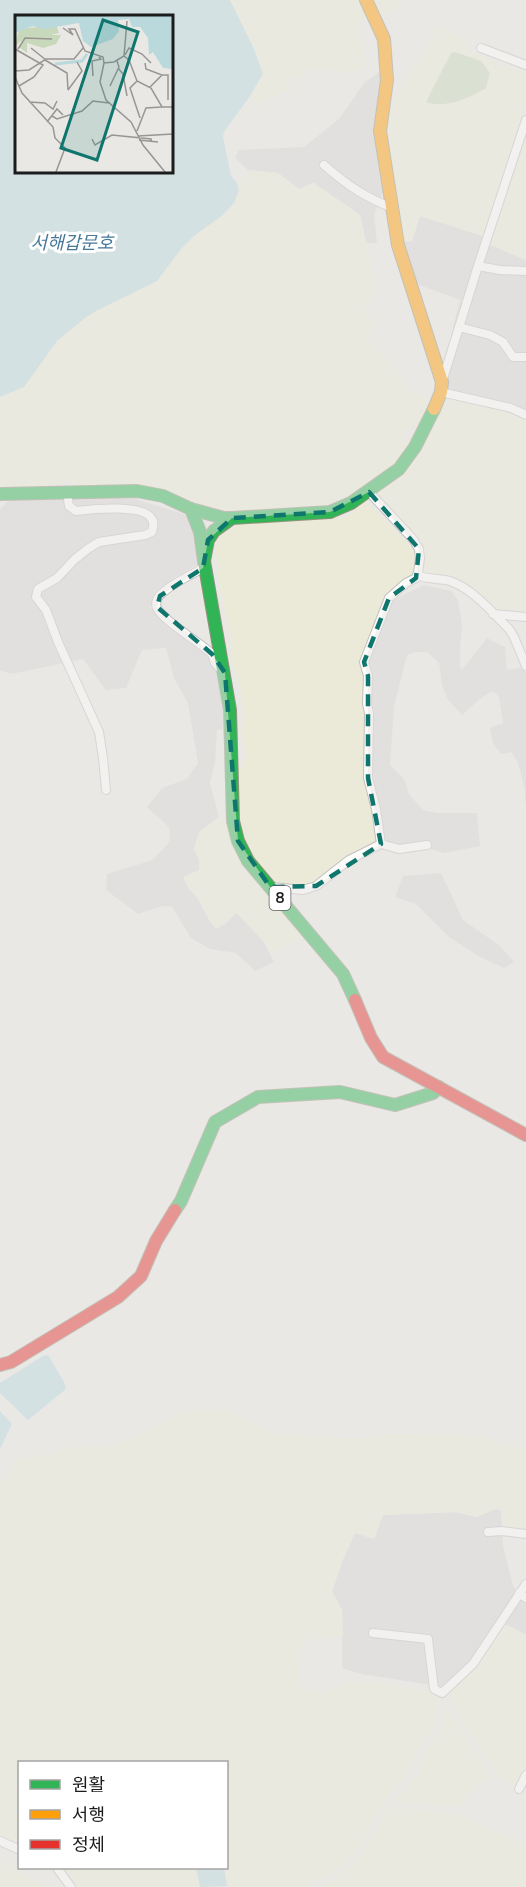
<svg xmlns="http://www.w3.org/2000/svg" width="526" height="1887" viewBox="0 0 526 1887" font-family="Mulish,'Noto Sans KR',sans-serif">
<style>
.residential{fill:#d9d8d6}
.farmland{fill:#ebead8;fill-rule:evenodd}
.forest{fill:#c8d8bb}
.water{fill:#b9d9dd;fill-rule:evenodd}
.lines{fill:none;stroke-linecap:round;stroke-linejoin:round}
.street-casing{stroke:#c1c0bf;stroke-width:10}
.fast-casing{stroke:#94937e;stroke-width:14}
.slow-casing{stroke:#94937e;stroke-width:14}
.jam-casing{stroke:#94937e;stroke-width:14}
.street{stroke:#fcfcfb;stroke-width:8}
.fast{stroke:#30b455;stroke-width:12}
.slow{stroke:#ff9f0a;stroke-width:12}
.jam{stroke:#e5322d;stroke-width:12}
.marked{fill:none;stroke:#0f766e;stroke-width:4.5;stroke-dasharray:12 8;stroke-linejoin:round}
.labels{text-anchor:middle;stroke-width:6;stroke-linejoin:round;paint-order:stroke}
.shield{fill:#fff;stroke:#606060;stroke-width:1.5}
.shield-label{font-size:15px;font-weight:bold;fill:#1c1c1c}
.water-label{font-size:18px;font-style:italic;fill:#477899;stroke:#fff}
.inset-river{fill:none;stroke:#b9d9dd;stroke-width:3}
.inset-road{fill:none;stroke:#989695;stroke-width:1.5}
.view{fill:#0f766e;fill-opacity:0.15;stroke:#0f766e;stroke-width:3}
.inset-edge{fill:none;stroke:#1c1c1c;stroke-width:3}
</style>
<rect width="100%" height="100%" fill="#eae8e5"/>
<!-- residential -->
<g class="residential">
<polygon points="383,69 375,138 379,172 384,189 374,214 377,243 366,243 360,215 314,183 299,189 278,173 248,170 235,158 239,150 304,147 339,119 364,83"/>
<polygon points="420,216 483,236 486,243 526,260 526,412 449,391 442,372 460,300 414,283 402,242 412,241"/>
<polygon points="58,494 132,498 186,515 196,534 198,564 175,577 156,591 150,608 180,634 214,657 227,729 217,730 215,762 210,783 219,817 199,832 194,849 199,860 199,870 184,877 188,887 198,899 211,923 224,925 235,914 238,914 264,942 274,962 255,971 236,953 210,949 191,938 172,907 163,906 138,914 106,890 107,874 153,860 170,841 169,827 147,807 162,788 187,779 198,763 188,703 174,678 166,648 142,650 126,688 106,690 83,659 11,674 0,670 0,509 9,500"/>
<polygon points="424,585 451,591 458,600 462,625 460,648 460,666 462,670 487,638 505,647 507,670 523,667 526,674 526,802 525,802 525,790 518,763 511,752 501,754 493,743 490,728 503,723 499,697 493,691 481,698 462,715 448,700 442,686 439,663 427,652 417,652 407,655 394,707 390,765 404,779 409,794 423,810 437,813 477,813 480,846 444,853 426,848 396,851 382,842 370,749 368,663 392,600"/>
<polygon points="441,873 463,920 500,946 514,962 504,968 480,957 449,937 416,904 395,897 403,876"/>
<polygon points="495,1509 501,1510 503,1545 512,1582 516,1592 526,1598 526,1635 507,1625 497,1623 468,1665 445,1687 361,1674 342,1668 342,1610 332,1592 343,1559 355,1533 383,1515 456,1512 476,1517"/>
</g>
<!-- farmland -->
<g class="farmland">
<polygon points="230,0 361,0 368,18 357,22 367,65 357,73 309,69 302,77 288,81 291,90 271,98 261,107 250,96 261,78 262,69"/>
<polygon points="373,0 400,0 401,9 382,16"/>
<path d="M 439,26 L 467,38 L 464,47 L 503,65 L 526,71 L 526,103 L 483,236 L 420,216 L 412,241 L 402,242 L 384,130 L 393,101 ZM 475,95 L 451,103 L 436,105 L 426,101 Z"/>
<polygon points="526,134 526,239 523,259 489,244"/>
<polygon points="248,170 278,173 299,189 313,183 360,215 378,294 365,310 376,325 366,338 397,369 412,393 431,399 429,413 420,425 400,434 413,443 397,464 360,493 321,506 237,513 218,513 183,501 83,487 70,480 41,489 0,489 0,397 17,390 29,380 57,341 85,318 96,311 157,281 181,249 195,235 223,215 234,203 239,193 237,183 246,175"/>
<polygon points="445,398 449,398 511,410 526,419 526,614 492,610 463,584 423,575 422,567 424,550 419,541 402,521 375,495 375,490 396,475"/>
<polygon points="366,501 413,549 416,561 415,575 407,581 396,585 389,593 364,670 368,714 365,772 379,841 312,886 297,887 271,882 254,865 242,837 239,813 238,774 247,755 242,738 243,712 240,687 230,658 232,645 219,587 215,545 220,535 238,524 339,518 350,514"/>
<polygon points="219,817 228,818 305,936 302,940 275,952 269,951 264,942 238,914 235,914 217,929 211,923 198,899 188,887 183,877 199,870 199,860 194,849 199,832"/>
<polygon points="208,1408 228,1411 275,1433 350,1438 377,1437 388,1434 478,1435 501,1444 526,1448 526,1531 504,1529 501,1510 495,1509 476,1517 456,1512 383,1515 374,1539 355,1533 343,1559 332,1591 342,1610 343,1636 303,1640 298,1689 321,1692 360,1680 436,1692 439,1695 437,1719 432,1732 417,1748 413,1764 406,1778 390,1794 359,1848 341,1869 305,1887 225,1887 228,1885 224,1868 226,1868 226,1762 20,1762 19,1847 0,1838 0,1484 17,1458 42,1455 68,1447 93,1447 117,1444 181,1412"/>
<polygon points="507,1625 526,1635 526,1770 518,1787 497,1777 462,1722 448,1696 499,1629"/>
<polygon points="445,1705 492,1778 482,1782 460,1806 454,1808 402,1803 393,1800 418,1776 422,1755 443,1727"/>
<polygon points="388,1806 454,1814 526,1843 526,1887 316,1887 331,1880 352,1865 371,1839"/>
<polygon points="0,1860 4,1862 49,1887 0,1887"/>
<polygon points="58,1868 196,1868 200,1887 73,1887"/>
</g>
<!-- forest -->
<path class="forest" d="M 455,52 L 481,61 L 490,73 L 486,88 C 469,98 446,109 426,102 L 451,53 Z"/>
<!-- water -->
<g class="water">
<path d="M 0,0 L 230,0 L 254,49 L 263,74 L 250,96 L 224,132 L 223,137 L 231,176 L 237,183 L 239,190 L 234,203 L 223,215 L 195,235 L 181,249 L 157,281 L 96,311 L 85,318 L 57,341 L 24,387 L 0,397 ZM 171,16 L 171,171 L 16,171 L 16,16 Z"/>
<polygon points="48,1355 64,1382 66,1389 28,1420 0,1393 0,1383 43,1356"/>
<polygon points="0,1411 12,1424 0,1449"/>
<polygon points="196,1868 224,1868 227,1886 200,1887"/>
</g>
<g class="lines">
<!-- street casing -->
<g class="street-casing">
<g id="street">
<polyline points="481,48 526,65"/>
<path d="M 324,165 C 347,185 364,197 393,208"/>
<polyline points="478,266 526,120"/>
<polyline points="459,327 490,335 503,342 513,357 526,357"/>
<polyline points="442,382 478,266 500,270 526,271"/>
<polyline points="441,392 511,408 526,415"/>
<path d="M 67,492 L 69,506 L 76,511 C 91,509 143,504 151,518 C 155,522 153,527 152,532 L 145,535 L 99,542 L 89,548 L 75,559 L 57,578 L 38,589 L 36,597 L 46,610 L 58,642 L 99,732 L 103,758 L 106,790"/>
<polyline points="369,492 413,539 419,549 420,558 418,573 416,578 406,583 389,598 364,662 368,676 367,704 369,713 368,778 376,809 381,844"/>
<path d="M 205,567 C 191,575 172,583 160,595 C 157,598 155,604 157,608 C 164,622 200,642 212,654 L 215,663 L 221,670"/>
<path d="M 417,575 C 429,580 439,578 450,581 C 473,589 492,612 509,629 L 514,637 L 526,666"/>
<polyline points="493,614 526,617"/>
<polyline points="271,887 303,890 316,886 349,860 381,844 399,849 427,845"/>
<polyline points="488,1532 502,1531 526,1534"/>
<polyline points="519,1593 526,1598"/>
<polyline points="373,1633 428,1639 434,1689 442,1693 473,1664 526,1584"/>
<polyline points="519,1789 526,1775"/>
<polyline points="0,1841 20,1850"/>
<polyline points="57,1868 71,1887"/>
</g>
</g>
<!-- fast casing -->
<g class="fast-casing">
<g id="fast">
<polyline points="0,494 137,491 163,496 191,509 200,532 204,561 208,540 214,531 232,518 330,512 351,503 399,469 415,447 434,409"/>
<polyline points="191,509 224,518 231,518"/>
<polyline points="204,561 230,710 233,821 238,841 248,861 343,974 355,1000"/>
<polyline points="175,1210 181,1201 215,1122 258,1097 340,1092 395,1105 433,1093 439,1087"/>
</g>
</g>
<!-- slow casing -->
<g class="slow-casing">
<polyline id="slow" points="366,0 384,39 387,80 380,131 398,245 442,382 441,392 434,409"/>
</g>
<!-- jam casing -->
<g class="jam-casing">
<g id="jam">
<polyline points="355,1000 371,1038 383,1057 526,1135"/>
<polyline points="0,1365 11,1362 118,1297 141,1276 156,1241 175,1210"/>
</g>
</g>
<!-- street -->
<use href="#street" class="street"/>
<!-- fast -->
<use href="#fast" class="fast"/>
<!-- slow -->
<use href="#slow" class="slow"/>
<!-- jam -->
<use href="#jam" class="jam"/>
</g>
<!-- marked area -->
<path d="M0 0H526V1887H0ZM 369,492 L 419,549 L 416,578 L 389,598 L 364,662 L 368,676 L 368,778 L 381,844 L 316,886 L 270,887 L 238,841 L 225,673 L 212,654 L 157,607 L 160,596 L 203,568 L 208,540 L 232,518 L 330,512 Z" fill="#eae8e5" fill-opacity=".55" fill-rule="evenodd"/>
<path class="marked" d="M 369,492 L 419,549 L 416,578 L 389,598 L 364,662 L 368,676 L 368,778 L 381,844 L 316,886 L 270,887 L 238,841 L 225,673 L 212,654 L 157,607 L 160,596 L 203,568 L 208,540 L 232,518 L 330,512 Z"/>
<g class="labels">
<!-- shield labels -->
<rect class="shield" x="269.5" y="886" width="21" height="24" rx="4.5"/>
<g class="shield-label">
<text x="280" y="903">8</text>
</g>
<!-- water labels -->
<g class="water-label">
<text x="72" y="249">서해갑문호</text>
</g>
</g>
<!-- overview -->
<g transform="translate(15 15)">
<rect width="158" height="158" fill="#eae8e5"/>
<path d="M 41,10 L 44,18 L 36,20 L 46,20 L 41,29 L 28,33 L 12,28 L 12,38 L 4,32 L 9,24 L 0,31 L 4,14 Z" fill="#c8d8bb"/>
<path d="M 0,0 L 157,0 L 157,54 L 148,53 L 138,37 L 134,40 L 133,23 L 125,12 L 117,12 L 114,4 L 103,5 L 104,16 L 98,24 L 76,32 L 68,26 L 64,8 L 29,14 L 18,11 L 0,18 Z" fill="#b9d9dd"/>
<path class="inset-river" d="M 40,49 L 67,46 L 72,39"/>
<path class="inset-road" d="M 48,13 L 58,20 L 54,14 L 60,14 L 70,36 L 88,42 L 89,48 L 99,47 L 109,41 L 112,6M 16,33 L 31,45M 0,34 L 28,50 L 19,62 L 4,71M 3,34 L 10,23 L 37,24M 110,40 L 114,33 L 127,39 L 136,48M 109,41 L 114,45 L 122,66 L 136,73 L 147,92 L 158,92M 30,45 L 52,58 L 53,75M 89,48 L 85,67 L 91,85 L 116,107 L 128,130 L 150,157M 130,48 L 131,54 L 147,60 L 135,72M 103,53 L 108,59 L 112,81M 0,56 L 14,55 L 31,44 L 59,44 L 68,33M 147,60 L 153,60 L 153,85M 78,61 L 77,46 L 86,44 L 84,42M 0,62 L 7,78 L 38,112 L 40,123 L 50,133 L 41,157M 122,66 L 115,73 L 125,103M 95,71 L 104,52 L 102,46M 53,75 L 67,56 L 62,47M 14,87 L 30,88 L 38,94 L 42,86M 37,101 L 42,104 L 67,96 L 78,86 L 94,88M 32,107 L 42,94 L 48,100M 122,116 L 131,93 L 147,92M 123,121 L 158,119M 77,124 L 80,130 L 97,120 L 136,124 L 136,127M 124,125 L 143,127"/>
<path class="view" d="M 88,5 L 123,17 L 82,145 L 46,133 Z"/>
<rect width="158" height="158" class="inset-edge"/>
</g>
<!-- legend -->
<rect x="18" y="1761" width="210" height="108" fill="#ffffff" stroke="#a4a4a4" stroke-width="1.5"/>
<rect x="30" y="1780" width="30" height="9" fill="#30b455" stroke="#a4a4a4" stroke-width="1.5"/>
<text x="72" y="1791" font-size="18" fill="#1c1c1c">원활</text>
<rect x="30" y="1810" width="30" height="9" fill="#ff9f0a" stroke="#a4a4a4" stroke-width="1.5"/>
<text x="72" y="1821" font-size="18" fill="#1c1c1c">서행</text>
<rect x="30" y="1840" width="30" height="9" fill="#e5322d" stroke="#a4a4a4" stroke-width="1.5"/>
<text x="72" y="1851" font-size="18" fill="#1c1c1c">정체</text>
</svg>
